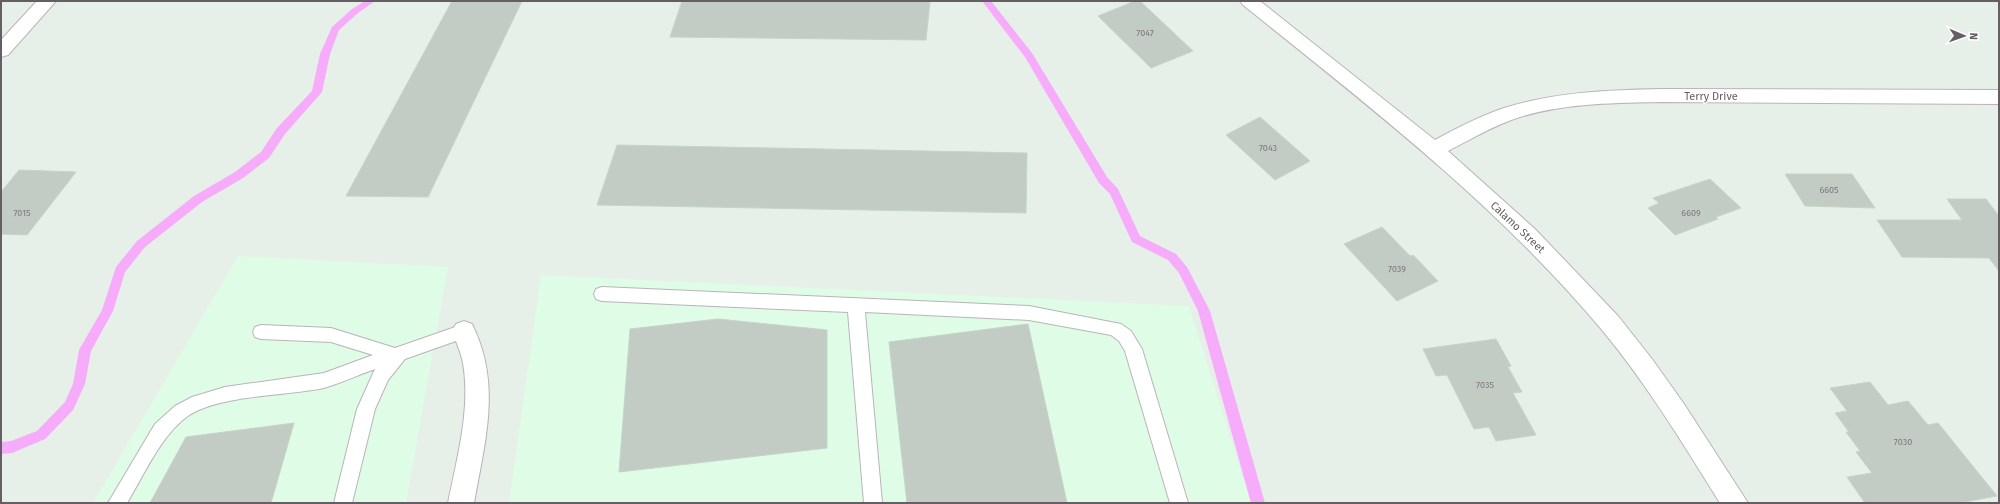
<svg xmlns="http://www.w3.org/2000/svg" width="2000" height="504" viewBox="0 0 2000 504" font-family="'Fira Sans',sans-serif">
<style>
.commercial{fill:#dffce7}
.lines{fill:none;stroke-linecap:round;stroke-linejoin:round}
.stream{fill:#f6acfa;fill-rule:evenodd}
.building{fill:#c3cbc5;stroke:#c5d4c8}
.service-casing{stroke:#bab4b9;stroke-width:2}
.minor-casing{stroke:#bab4b9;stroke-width:2}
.service{fill:#fff;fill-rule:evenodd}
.minor{fill:#fff;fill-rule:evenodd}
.labels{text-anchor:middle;stroke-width:3;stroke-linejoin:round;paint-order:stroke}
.number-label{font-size:9px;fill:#7d797d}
.street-label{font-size:11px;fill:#665e65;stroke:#fff}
</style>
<rect width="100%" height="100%" fill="#e7efe9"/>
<!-- commercial -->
<g class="commercial">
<polygon points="238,256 448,267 406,503 93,503"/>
<polygon points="541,275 1189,306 1251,503 509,503"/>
</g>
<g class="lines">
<!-- stream -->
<g class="stream">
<polygon points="365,1 375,1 358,13 339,30 330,54 322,92 285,134 269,158 243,178 202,202 145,247 125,272 113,311 91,351 85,384 73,410 45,439 12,453 1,454 1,442 11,441 37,431 65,402 73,384 79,350 102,310 116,267 137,241 194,196 235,172 261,152 277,128 312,91 320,54 332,27 352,9"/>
<polygon points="982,1 991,1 1032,53 1107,177 1118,189 1140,236 1176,254 1187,267 1210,311 1265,503 1251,503 1198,311 1179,273 1168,260 1132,242 1110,194 1099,183 1025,57"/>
</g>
</g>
<!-- building -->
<g class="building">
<polygon points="452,1 522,1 428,197 346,196"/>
<polygon points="682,1 930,1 926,40 670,37"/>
<polygon points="1135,1 1140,1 1193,51 1151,68 1098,16"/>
<polygon points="1260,117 1310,161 1275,180 1226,135"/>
<polygon points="617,145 1027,153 1026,213 597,205"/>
<polygon points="19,170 76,172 27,235 1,234 1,192"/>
<polygon points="1785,174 1852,174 1875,208 1805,206"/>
<polygon points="1710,179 1741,208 1716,217 1718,219 1675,235 1648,208 1659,203 1653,198"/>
<polygon points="1947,199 1986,199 1999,216 1999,271 1989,258 1902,257 1877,220 1962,220"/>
<polygon points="1382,227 1410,256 1413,255 1438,281 1397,301 1344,244"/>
<polygon points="718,319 827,330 827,448 619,472 630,329"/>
<polygon points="1028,324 1067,503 907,503 889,342"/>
<polygon points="1496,339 1511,366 1508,367 1522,392 1513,393 1536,435 1496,441 1489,427 1474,429 1447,375 1436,376 1423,349"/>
<polygon points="1870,382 1888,405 1908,401 1928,425 1938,423 1997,496 1959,503 1865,503 1847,477 1872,473 1856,452 1860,451 1846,432 1849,432 1835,413 1847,411 1830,388"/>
<polygon points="294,423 271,503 150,503 186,437"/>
</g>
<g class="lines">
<!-- service casing -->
<g class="service-casing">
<g id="service">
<polygon points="602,287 1029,306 1121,324 1131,331 1142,349 1188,503 1170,503 1125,351 1119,341 1111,335 1029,320 865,312 882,503 864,503 848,312 602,301 596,299 594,294 596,289"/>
<path d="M 464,324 L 470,326 L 472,331 L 470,336 L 405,359 L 388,380 L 375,409 L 352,503 L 334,503 L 357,409 L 375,369 C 358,375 341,383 324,388 C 286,396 218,395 188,416 C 161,435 144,475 127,503 L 108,503 L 155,424 L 175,406 L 192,397 L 225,387 L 324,373 L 373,355 L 331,342 L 261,339 L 255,337 L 253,332 L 255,327 L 261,325 L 331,328 L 395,348 Z"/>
</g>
</g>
<!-- minor casing -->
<g class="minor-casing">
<g id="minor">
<polygon points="37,1 56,1 8,55 1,57 1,40"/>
<path d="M 1240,1 L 1260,1 L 1435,140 C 1457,128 1480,116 1504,108 C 1555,92 1608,90 1661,89 L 1999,90 L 1999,104 L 1661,102 C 1614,103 1563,103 1517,118 C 1493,126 1471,139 1448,151 L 1535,229 L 1618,316 L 1652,359 L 1684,404 L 1748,503 L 1720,503 C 1683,444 1647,384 1602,330 C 1498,206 1369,106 1243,5 Z"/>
<path d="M 464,321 L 472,324 C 502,384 485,441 474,503 L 448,503 C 457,458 471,409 463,363 C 461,352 456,342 452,331 L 456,324 Z"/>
</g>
</g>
<!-- service -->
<use href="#service" class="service"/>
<!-- minor -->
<use href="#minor" class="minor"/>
</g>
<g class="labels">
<!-- number labels -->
<g class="number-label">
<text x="1145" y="36">7047</text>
<text x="1268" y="151">7043</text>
<text x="1829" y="193">6605</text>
<text x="22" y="216">7015</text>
<text x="1691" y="216">6609</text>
<text x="1397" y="272">7039</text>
<text x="1485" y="388">7035</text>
<text x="1903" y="445">7030</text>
</g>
<!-- street labels -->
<g class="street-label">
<text x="1711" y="100">Terry Drive</text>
<text transform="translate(1518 227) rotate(43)" y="4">Calamo Street</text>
</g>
</g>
<!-- border -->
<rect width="2000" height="504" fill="none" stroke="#665e65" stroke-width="4"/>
<!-- north arrow -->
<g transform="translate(1964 36) rotate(92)" stroke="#ffffff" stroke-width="3" paint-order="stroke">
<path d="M0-3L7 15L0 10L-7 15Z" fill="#665e65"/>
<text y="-6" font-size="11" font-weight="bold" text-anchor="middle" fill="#665e65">N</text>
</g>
</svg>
